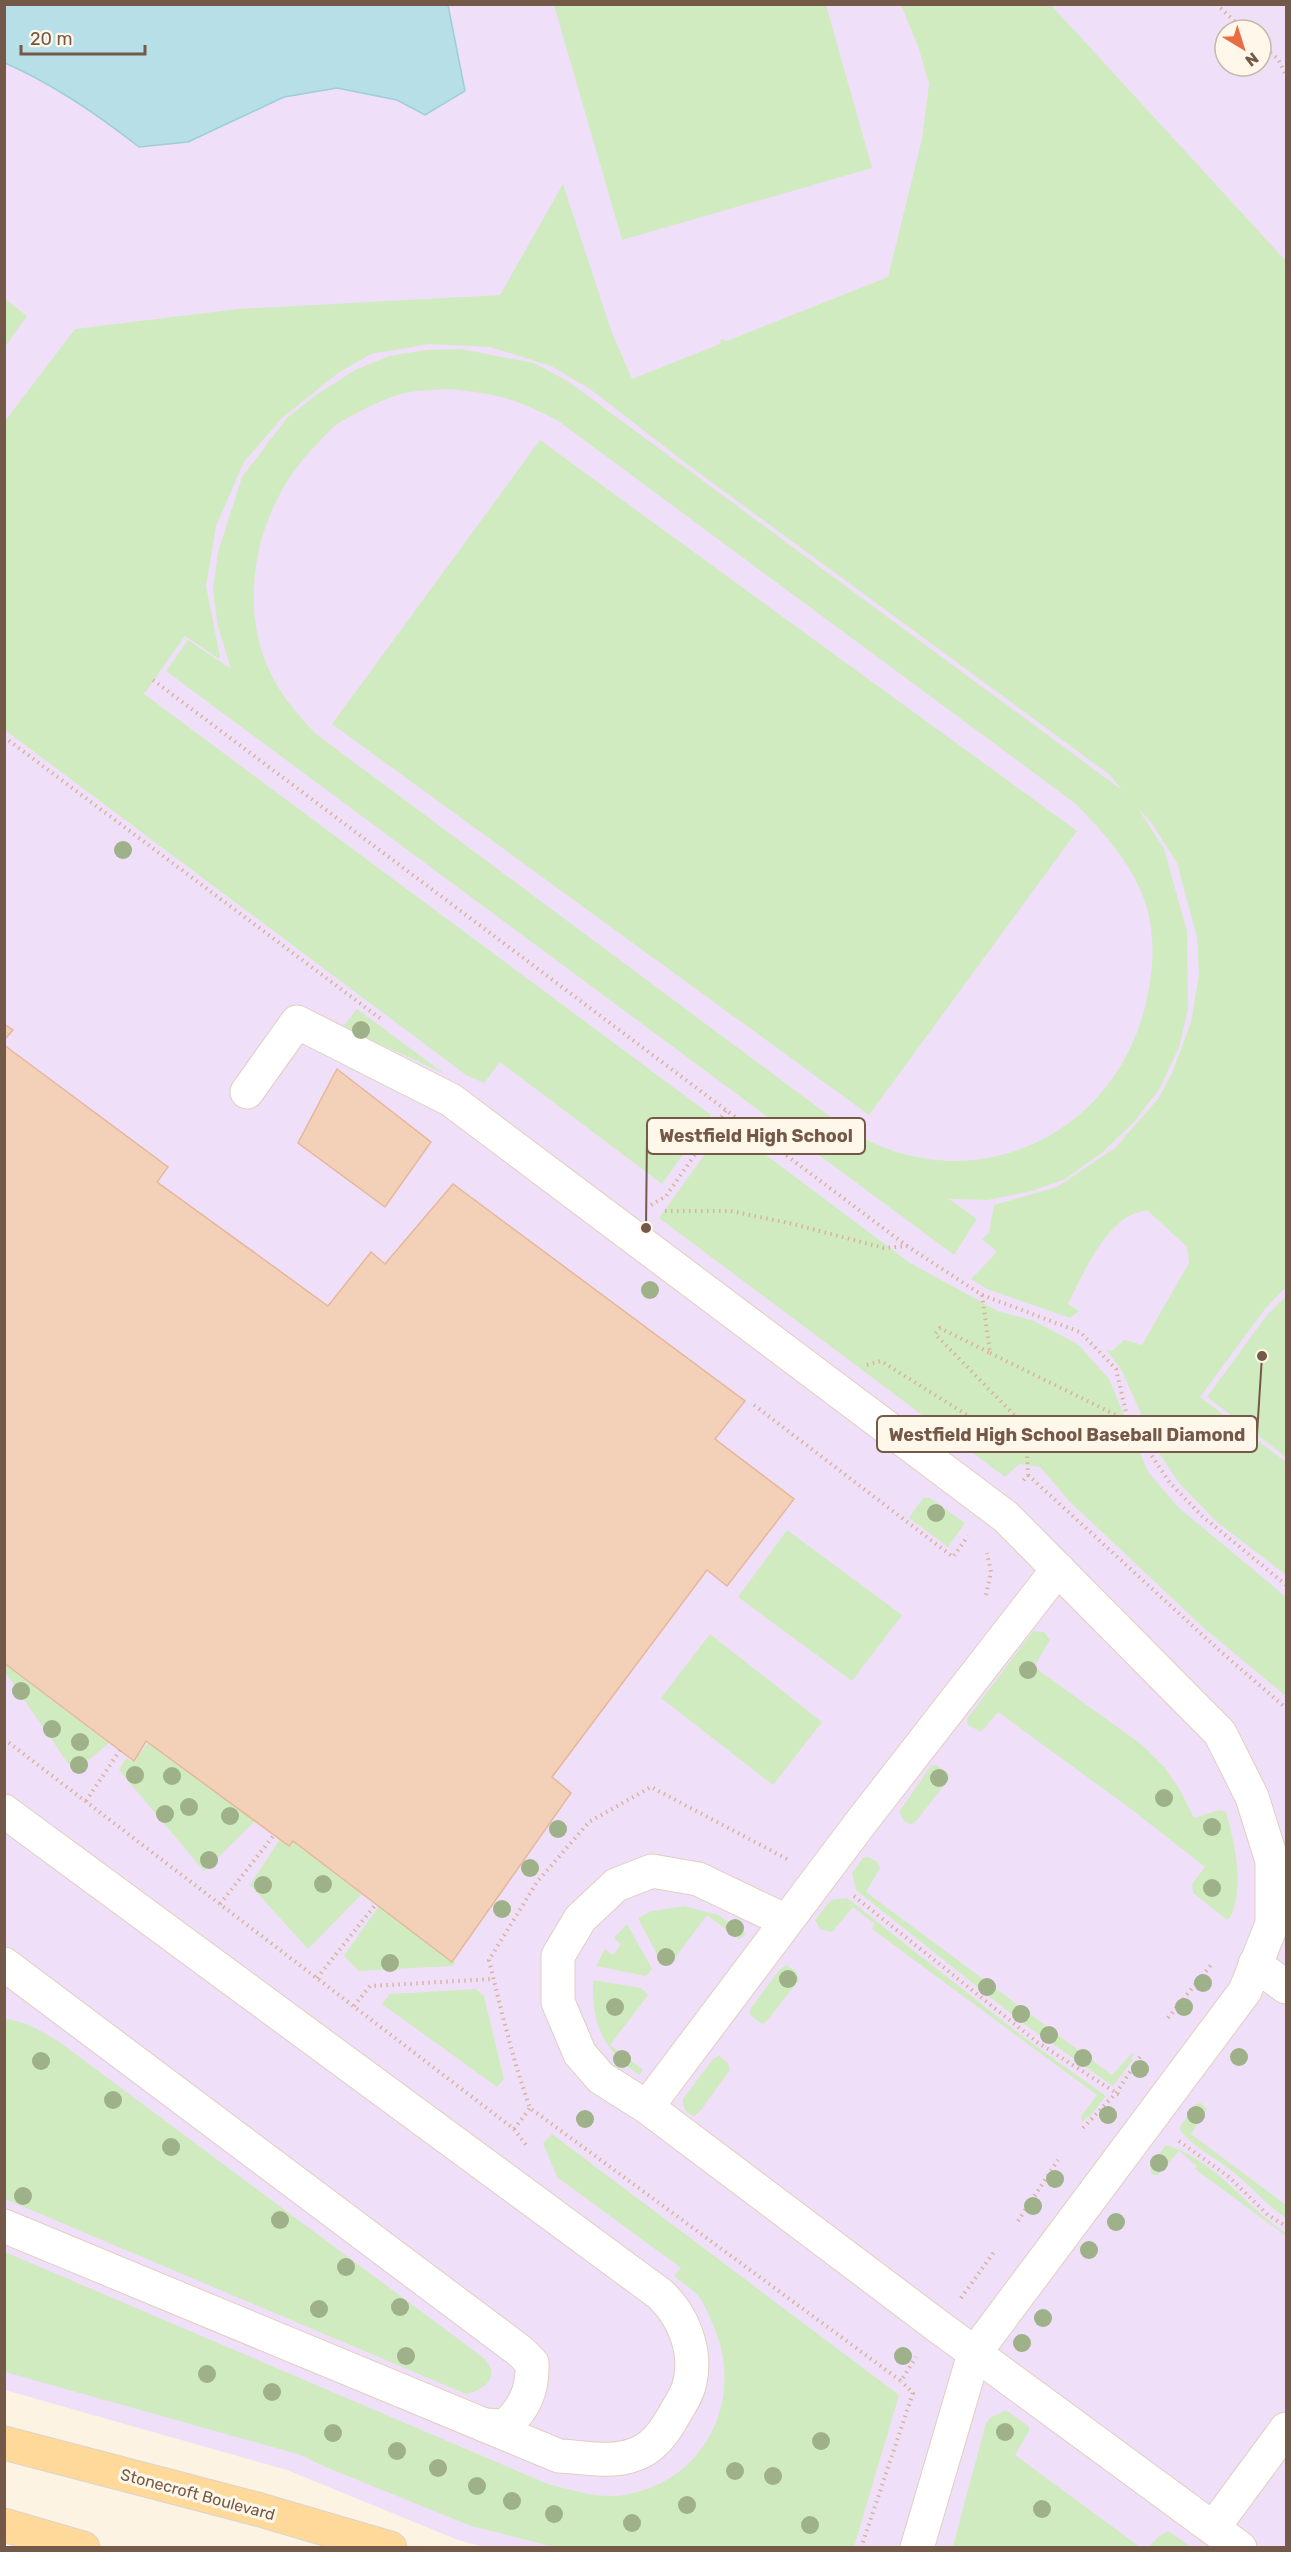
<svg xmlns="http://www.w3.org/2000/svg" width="1291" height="2552" viewBox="0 0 1291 2552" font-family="Rubik,sans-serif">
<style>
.education{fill:#f0dff9;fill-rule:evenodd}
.green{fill:#d1ebc0;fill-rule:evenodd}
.water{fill:#b6dfe7;stroke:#9ccfd9;stroke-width:1.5}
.building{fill:#f3d1b9;stroke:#e6b799;stroke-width:1.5}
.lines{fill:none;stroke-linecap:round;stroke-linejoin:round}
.minor-casing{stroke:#e1cfbe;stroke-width:35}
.major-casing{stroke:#dbd4cf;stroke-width:35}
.path{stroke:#d8b49c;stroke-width:4;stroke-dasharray:1.5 4.5;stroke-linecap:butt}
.minor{stroke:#fff;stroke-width:33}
.major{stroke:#fed999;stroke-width:33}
.tree{fill:#9eb189}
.labels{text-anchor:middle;stroke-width:6;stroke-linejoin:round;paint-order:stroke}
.street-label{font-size:16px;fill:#755948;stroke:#fff7e9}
.leader{fill:none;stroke:#755948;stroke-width:2}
.callout-dot{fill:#755948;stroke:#fff7e9;stroke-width:2}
.callout{fill:#fff7e9;stroke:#755948;stroke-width:2}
.callout-label{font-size:18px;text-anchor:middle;font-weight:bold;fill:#755948}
</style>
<rect width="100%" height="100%" fill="#fdf3e2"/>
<!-- education -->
<path class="education" d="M 4,5 L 1286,5 L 1286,2547 L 484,2547 L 458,2540 L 287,2470 L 5,2390 ZM 1225,30 L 1261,30 L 1261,66 L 1225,66 Z"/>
<!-- green -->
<g class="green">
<polygon points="554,5 826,5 872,168 622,240"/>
<path d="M 901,5 L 1051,5 L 1286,261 L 1286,1287 L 1265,1309 L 1200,1397 L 1286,1462 L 1286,1575 L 1217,1522 L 1179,1483 L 1157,1450 L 1122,1371 L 1106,1349 L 1112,1351 L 1124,1340 L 1142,1345 L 1189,1263 L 1187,1247 L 1147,1210 C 1141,1212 1133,1213 1129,1216 C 1102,1231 1081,1277 1068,1304 L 1079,1311 L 1070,1318 L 987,1289 L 971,1279 L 997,1252 L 982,1239 L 989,1233 L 994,1205 L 1057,1187 L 1115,1148 L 1158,1099 L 1173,1071 L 1191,1022 L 1199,975 L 1197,937 L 1177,863 L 1151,822 L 1137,807 L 1164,849 L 1187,931 L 1188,1010 L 1179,1047 L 1160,1088 L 1134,1122 L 1103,1152 L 1065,1179 L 1032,1191 L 988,1200 L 949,1199 L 977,1219 L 954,1255 L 166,671 L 188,640 L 231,669 L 218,627 L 213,590 L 218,552 L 242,477 L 287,418 L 316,395 L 355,370 L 389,356 L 426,350 L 461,349 L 534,363 L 569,382 L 1122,790 L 1110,775 L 691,467 L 590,389 L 551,366 L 490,347 L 429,344 L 371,354 L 338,373 L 282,418 L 244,462 L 216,526 L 206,586 L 220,657 L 219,659 L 185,636 L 144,694 L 711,1115 L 662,1184 L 500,1062 L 484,1083 L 466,1075 L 5,730 L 5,421 L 75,329 L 238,309 L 500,295 L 563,184 L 611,330 L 632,379 L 720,344 L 721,339 L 727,341 L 888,277 L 922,139 L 929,84 L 919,49 ZM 447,389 C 494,393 515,398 557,420 L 1076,804 C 1105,834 1135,867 1147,908 C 1156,941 1153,975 1145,1007 C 1111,1142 965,1203 847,1129 L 316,734 C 299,716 281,696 270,672 C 235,598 259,502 316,445 C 323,438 331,428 339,423 C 357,412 390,395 410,392 C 422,390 435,390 447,389 Z"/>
<polygon points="5,299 27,316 5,347"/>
<polygon points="540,440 1077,831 869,1115 332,724"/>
<polygon points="357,1009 445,1074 343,1027"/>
<polygon points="726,1125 910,1263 998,1311 1034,1321 1079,1345 1109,1379 1148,1472 1178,1507 1286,1597 1286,1696 1205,1629 1070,1502 1040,1467 1019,1464 1005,1477 659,1218"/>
<polygon points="1286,1296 1286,1457 1207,1397 1267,1315"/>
<polygon points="923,1498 930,1498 965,1523 948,1547 909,1518"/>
<polygon points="787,1530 902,1615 852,1681 738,1597"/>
<path d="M 1033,1631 L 1044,1632 L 1050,1640 L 1034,1667 L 1141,1744 L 1165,1768 L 1179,1788 L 1194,1818 L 1219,1810 L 1226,1812 C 1235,1845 1245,1886 1230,1918 L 1226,1919 L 1193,1893 L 1192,1884 L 1205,1867 L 1131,1809 L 998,1712 L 981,1732 L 968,1725 L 967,1719 Z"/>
<polygon points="710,1634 822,1722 773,1785 661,1698"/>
<polygon points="5,1664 109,1743 74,1772 5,1672"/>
<polygon points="148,1743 255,1821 204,1871 119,1770 126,1758 133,1762"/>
<polygon points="936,1765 948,1773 949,1779 917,1820 912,1824 905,1822 899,1812 931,1766"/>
<polygon points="280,1839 289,1846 293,1841 362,1894 308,1949 250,1885"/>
<polygon points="868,1857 876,1861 880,1868 866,1892 1112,2075 1133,2052 1132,2061 1113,2086 1024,2024 856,1890 852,1873 863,1858"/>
<polygon points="847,1898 1022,2036 1106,2096 1091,2115 1082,2122 1081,2116 1097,2095 872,1929 875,1924 853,1907 832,1932 820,1929 815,1920 831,1900"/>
<polygon points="379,1906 455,1963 452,1966 359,1971 344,1956"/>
<polygon points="684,1906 718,1915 746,1934 739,1939 707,1915 669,1966 660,1960 638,1918 652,1911"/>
<polygon points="627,1924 652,1969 646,1976 596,1966 605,1949 613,1955 621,1944 614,1938"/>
<polygon points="786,1965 796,1971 799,1980 767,2021 762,2024 749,2014 751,2008 780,1969"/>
<path d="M 593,1980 L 641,1988 L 648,1995 L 610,2045 L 643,2070 L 639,2075 C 602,2048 592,2026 593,1980 Z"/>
<polygon points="476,1989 484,1996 504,2079 497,2087 382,2004 390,1994"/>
<path d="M 5,2019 C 25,2021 41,2031 58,2041 L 481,2356 C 502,2374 488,2389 466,2394 L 5,2199 Z"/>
<path d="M 719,2056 L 728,2063 L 730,2070 L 701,2110 L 694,2116 C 686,2113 682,2108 683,2099 L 713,2059 Z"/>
<path d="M 1201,2103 L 1207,2109 L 1191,2134 L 1286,2205 L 1286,2218 C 1267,2206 1254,2189 1237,2175 C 1218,2158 1192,2148 1179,2128 L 1196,2104 Z"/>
<path d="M 552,2134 L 899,2395 L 854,2547 L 554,2547 L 471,2526 L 323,2466 L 301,2455 L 5,2372 L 5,2252 L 548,2484 C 572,2490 598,2499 624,2495 C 705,2482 746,2399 713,2325 C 709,2316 705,2304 699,2297 C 693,2289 682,2283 674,2276 L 681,2268 L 557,2177 L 543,2143 Z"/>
<path d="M 1166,2145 C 1215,2159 1245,2207 1286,2233 L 1286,2236 L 1195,2169 L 1197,2166 L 1179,2151 L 1158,2175 L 1152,2175 L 1150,2166 Z"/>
<polygon points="1004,2411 1009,2412 1029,2427 1029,2431 1015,2455 1140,2547 953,2546 986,2423 990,2418"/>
<polygon points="1168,2531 1191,2547 1149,2547 1158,2537"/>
</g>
<!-- water -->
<path class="water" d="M 5,4 L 448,5 L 465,91 L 425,115 L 397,100 L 337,88 L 284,97 L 188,142 L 139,147 C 97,114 53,84 5,63 Z"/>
<!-- building -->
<g class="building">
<polygon points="4,1024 13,1030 4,1040"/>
<polygon points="4,1045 168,1167 157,1182 328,1306 371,1252 385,1264 453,1184 745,1401 715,1439 794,1499 727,1586 707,1570 552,1777 571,1793 452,1962 293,1841 289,1846 146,1741 134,1761 4,1663"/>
<polygon points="337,1069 431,1142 385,1207 298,1143"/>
</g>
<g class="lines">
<!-- minor casing -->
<g class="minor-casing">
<g id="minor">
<polyline points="247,1092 297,1022 451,1100 1006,1517 1220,1733 1252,1797 1272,1861 1272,1924 1245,1991 974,2354 917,2548"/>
<polyline points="1058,1569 862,1821 647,2107 939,2327 1240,2548"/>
<path d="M 4,1811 L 660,2294 C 683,2315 697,2350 690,2382 C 688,2393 680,2405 674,2415 C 666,2430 653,2448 636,2454 C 612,2464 585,2457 559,2456 L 4,2226"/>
<path d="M 4,1964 L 521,2352 L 532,2363 C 533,2390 525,2408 505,2426 L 484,2425"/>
<polyline points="1255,1964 1286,1987"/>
<polyline points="647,2107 601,2078 580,2054 558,2002 558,1956 580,1919 616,1885 652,1871 698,1879 786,1921"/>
<polyline points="1213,2528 1286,2429"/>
</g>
</g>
<!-- major casing -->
<g class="major-casing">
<g id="major">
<polyline points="4,2443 257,2509 390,2548"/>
<polyline points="4,2525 83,2548"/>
</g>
</g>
<!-- path -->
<g class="path">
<polyline points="1216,4 1244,30"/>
<polyline points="1261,45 1278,59 1286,75"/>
<polyline points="153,680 907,1246"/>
<polyline points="4,737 381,1019"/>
<polyline points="651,1205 666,1196 726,1110"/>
<polyline points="665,1211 731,1211 793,1224 884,1248 907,1246 982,1295 990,1353 940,1328 935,1334 1026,1427 1028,1475 1022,1482"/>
<polyline points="982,1295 1080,1332 1116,1369 1128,1421 1170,1483 1202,1516 1286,1585"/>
<polyline points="990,1353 1128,1421"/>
<polyline points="867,1365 881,1361 1002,1437 1028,1448"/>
<polyline points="754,1405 953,1557 968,1536"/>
<polyline points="1028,1475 1221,1652 1286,1708"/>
<polyline points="986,1595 991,1572 987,1553"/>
<polyline points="4,1739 514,2129 526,2145"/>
<polyline points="86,1801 120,1750"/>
<path d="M 787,1859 L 651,1787 L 589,1822 L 537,1882 L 489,1960 C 501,2010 513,2060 530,2108 L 901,2381 L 916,2357"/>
<polyline points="854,1896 1037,2042 1121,2096"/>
<polyline points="220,1904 274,1835"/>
<polyline points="317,1978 376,1904"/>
<polyline points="354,2006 370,1986 494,1979"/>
<polyline points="1168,2018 1211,1965"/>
<polyline points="1083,2128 1116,2093 1140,2057"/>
<polyline points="514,2129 530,2108"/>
<polyline points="1179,2141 1229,2177 1268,2215 1286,2226"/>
<polyline points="1018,2221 1058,2160"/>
<polyline points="961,2298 994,2252"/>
<polyline points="861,2548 913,2393 901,2381"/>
</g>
<!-- minor -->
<use href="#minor" class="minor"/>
<!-- major -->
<use href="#major" class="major"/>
</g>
<!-- trees -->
<g class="tree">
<circle cx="123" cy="850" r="9"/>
<circle cx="361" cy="1030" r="9"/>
<circle cx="650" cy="1290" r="9"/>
<circle cx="936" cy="1513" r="9"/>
<circle cx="1028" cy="1670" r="9"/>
<circle cx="21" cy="1691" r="9"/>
<circle cx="52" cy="1729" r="9"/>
<circle cx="80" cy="1742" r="9"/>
<circle cx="79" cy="1765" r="9"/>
<circle cx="135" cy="1775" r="9"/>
<circle cx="172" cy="1776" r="9"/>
<circle cx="939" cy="1778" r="9"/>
<circle cx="1164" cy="1798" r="9"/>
<circle cx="189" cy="1807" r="9"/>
<circle cx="165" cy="1814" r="9"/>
<circle cx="230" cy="1816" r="9"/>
<circle cx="1212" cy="1827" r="9"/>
<circle cx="558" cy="1829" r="9"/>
<circle cx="209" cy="1860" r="9"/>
<circle cx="530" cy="1868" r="9"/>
<circle cx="323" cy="1884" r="9"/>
<circle cx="263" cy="1885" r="9"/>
<circle cx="1212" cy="1888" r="9"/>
<circle cx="502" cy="1909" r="9"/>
<circle cx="735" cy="1928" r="9"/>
<circle cx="666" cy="1957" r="9"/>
<circle cx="390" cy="1963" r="9"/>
<circle cx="788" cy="1979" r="9"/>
<circle cx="1203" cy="1983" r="9"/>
<circle cx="987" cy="1987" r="9"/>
<circle cx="615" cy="2007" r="9"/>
<circle cx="1184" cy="2007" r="9"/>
<circle cx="1021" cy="2014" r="9"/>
<circle cx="1049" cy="2035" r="9"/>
<circle cx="1239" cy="2057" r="9"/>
<circle cx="1083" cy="2058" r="9"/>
<circle cx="622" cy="2059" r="9"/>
<circle cx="41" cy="2061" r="9"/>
<circle cx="1140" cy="2069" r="9"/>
<circle cx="113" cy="2100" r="9"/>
<circle cx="1108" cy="2115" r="9"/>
<circle cx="1196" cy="2115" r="9"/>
<circle cx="585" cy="2119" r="9"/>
<circle cx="171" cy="2147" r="9"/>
<circle cx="1159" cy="2163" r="9"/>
<circle cx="1055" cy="2179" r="9"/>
<circle cx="23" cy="2196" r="9"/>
<circle cx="1033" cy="2206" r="9"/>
<circle cx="280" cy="2220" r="9"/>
<circle cx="1116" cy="2222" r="9"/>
<circle cx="1089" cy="2250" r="9"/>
<circle cx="346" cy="2267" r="9"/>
<circle cx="400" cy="2307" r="9"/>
<circle cx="319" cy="2309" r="9"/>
<circle cx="1043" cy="2318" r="9"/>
<circle cx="1022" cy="2343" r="9"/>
<circle cx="406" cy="2356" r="9"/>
<circle cx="903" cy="2356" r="9"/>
<circle cx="207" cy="2374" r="9"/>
<circle cx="272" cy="2392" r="9"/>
<circle cx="1005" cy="2432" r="9"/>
<circle cx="333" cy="2433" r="9"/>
<circle cx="821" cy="2441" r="9"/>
<circle cx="397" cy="2451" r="9"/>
<circle cx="438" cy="2468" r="9"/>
<circle cx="735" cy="2471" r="9"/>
<circle cx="773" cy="2476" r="9"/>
<circle cx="477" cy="2486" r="9"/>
<circle cx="512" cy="2501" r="9"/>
<circle cx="687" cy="2505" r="9"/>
<circle cx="1042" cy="2509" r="9"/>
<circle cx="554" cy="2514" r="9"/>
<circle cx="632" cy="2523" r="9"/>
<circle cx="810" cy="2525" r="9"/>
</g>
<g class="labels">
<!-- street labels -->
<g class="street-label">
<text transform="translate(198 2494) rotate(15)" y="6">Stonecroft Boulevard</text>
</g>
</g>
<!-- callouts -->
<path class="leader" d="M646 1228L647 1136M1262 1356L1257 1434"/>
<g class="callout-dot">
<circle cx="646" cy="1228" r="6"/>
<circle cx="1262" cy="1356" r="6"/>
</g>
<g class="callout">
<rect x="647" y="1118" width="218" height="36" rx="6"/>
<rect x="877" y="1416" width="380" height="36" rx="6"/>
</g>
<g class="callout-label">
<text x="756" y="1142">Westfield High School</text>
<text x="1067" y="1441">Westfield High School Baseball Diamond</text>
</g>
<!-- border -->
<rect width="1291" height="2552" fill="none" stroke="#755948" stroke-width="12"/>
<!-- north arrow -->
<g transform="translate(1243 48) rotate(142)"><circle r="28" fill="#fff7e9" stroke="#c8b8a9" stroke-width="1.5"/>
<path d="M0-4.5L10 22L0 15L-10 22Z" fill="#eb6b43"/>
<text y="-9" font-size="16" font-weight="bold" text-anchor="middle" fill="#755948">N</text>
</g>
<!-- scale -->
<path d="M21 45v9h124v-9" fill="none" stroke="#755948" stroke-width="3"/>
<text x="30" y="45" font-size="18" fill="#755948" stroke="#fff7e9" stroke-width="4.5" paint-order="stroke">20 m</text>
</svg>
